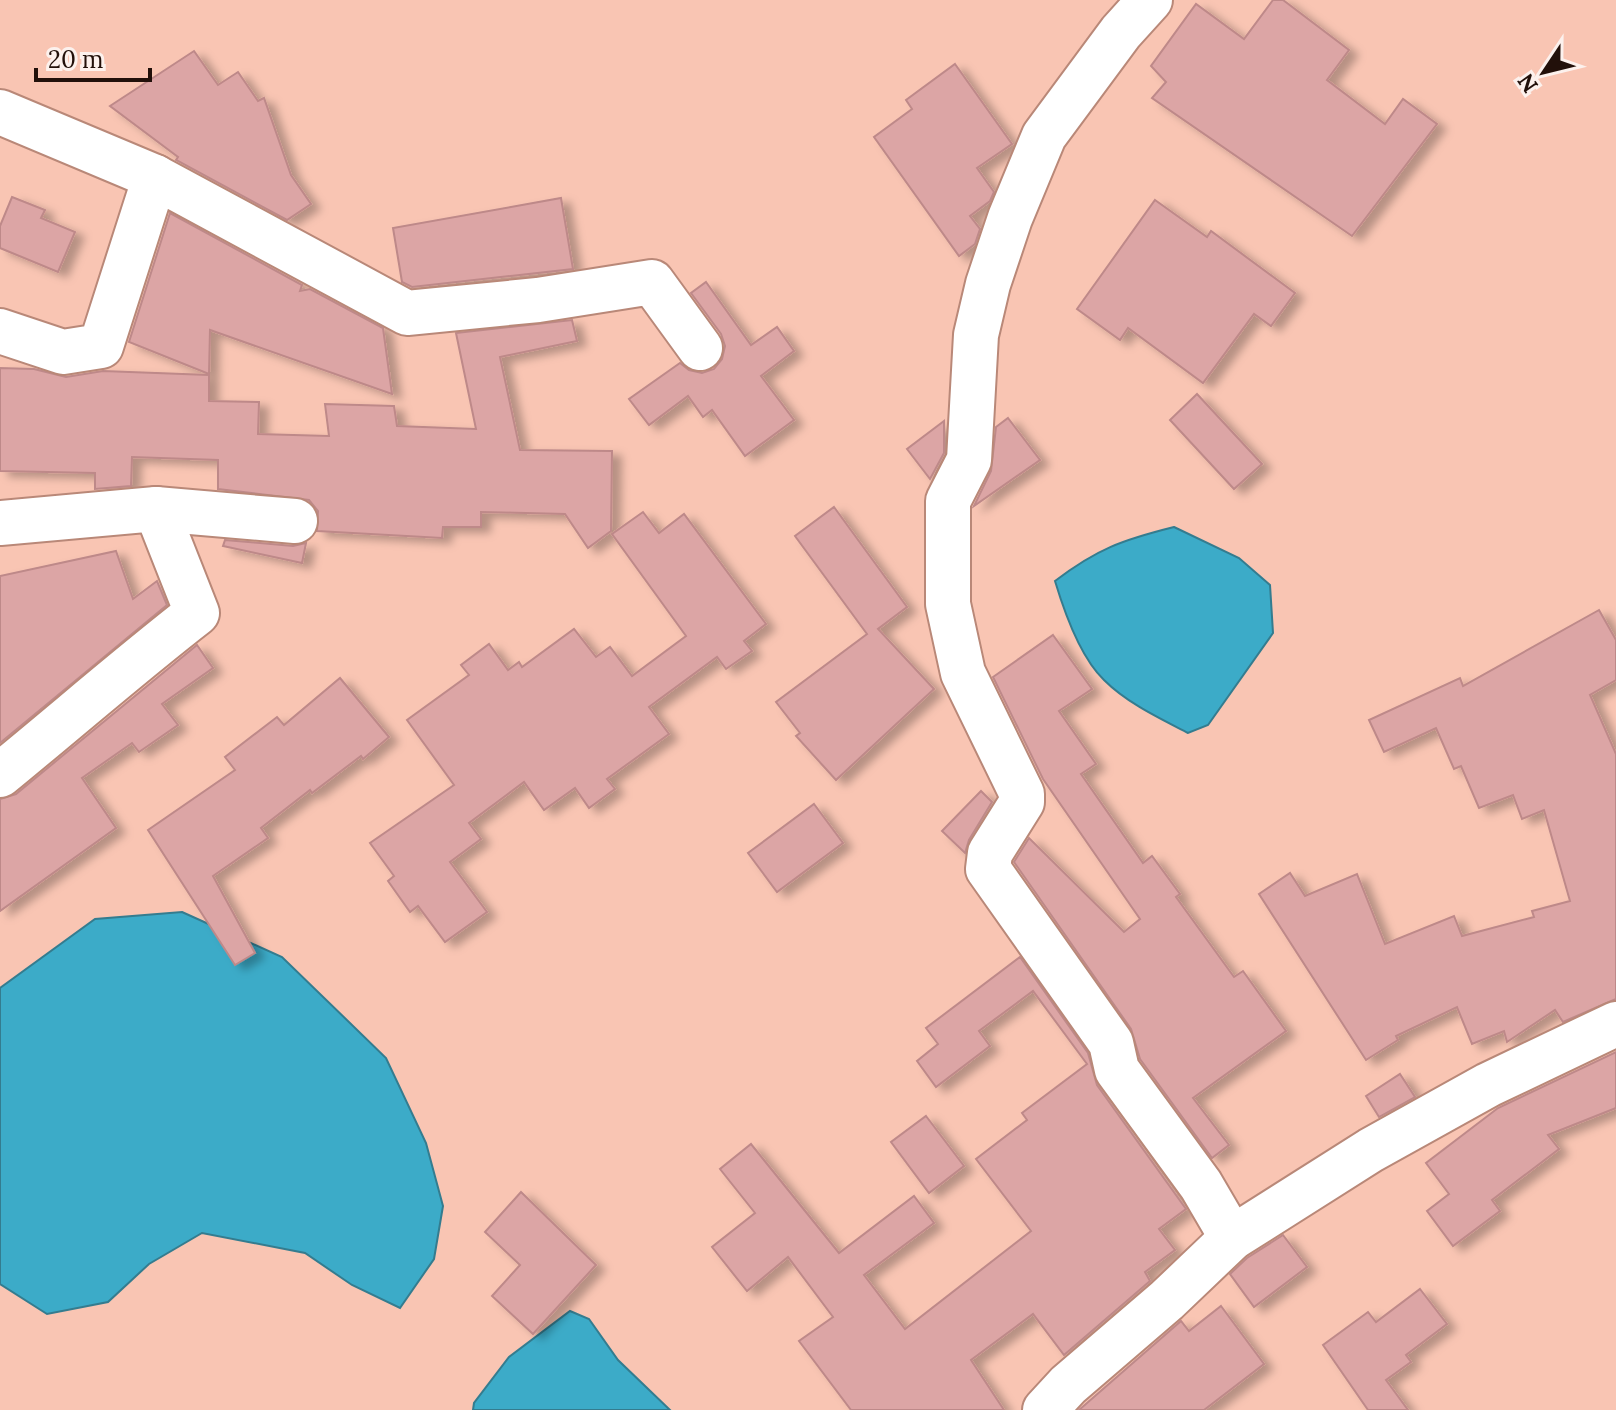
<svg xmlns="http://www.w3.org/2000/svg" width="1616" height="1410" viewBox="0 0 1616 1410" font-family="Lora,serif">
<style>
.water{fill:#3cabc8;stroke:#347c8f;stroke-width:2}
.building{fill:#dca5a5;stroke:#be8989;stroke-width:2;filter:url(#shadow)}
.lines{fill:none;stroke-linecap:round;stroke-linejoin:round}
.minor-casing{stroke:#b98878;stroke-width:48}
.minor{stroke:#fff;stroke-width:44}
</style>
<defs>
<filter id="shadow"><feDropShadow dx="9" dy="5" stdDeviation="4" flood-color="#0004"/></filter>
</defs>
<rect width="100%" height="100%" fill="#f9c5b3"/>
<!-- water -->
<g class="water">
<path d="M 1174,527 L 1239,558 L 1270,585 L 1273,633 L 1208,725 L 1188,733 C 1159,718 1127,703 1104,680 C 1081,658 1064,611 1055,581 C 1097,549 1122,540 1174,527 Z"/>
<polygon points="182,912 282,957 386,1058 426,1143 443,1206 434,1259 400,1308 352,1285 305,1253 202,1233 149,1264 108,1302 47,1314 0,1284 0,988 95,919"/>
<polygon points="570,1311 589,1319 618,1360 670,1410 473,1410 474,1403 509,1357"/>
</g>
<!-- building -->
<g class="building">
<polygon points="1273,0 1283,0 1349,50 1327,80 1385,124 1403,99 1437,124 1352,236 1152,98 1166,82 1151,66 1196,4 1244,39"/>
<polygon points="194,51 218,85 238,72 258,101 264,98 291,175 311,204 287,220 176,160 178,157 110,106"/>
<polygon points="955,64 1012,144 977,168 994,192 990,201 970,216 980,229 975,244 959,256 874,137 912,109 906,100"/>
<polygon points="12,197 45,210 41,218 75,232 58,272 0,248 0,226"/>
<polygon points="561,198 573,269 412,287 402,282 393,228"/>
<polygon points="1155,200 1207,237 1211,231 1295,293 1271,326 1254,314 1203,383 1128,328 1120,340 1077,309"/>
<polygon points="170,213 302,285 300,291 310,289 383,328 392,394 210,330 209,374 129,342"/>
<polygon points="706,282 751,345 777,327 794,351 761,376 794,420 745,456 712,410 703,417 688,396 649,425 629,399 680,363 689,370 702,373 714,369 722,359 725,346 721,334 691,293"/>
<polygon points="572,320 577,341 500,357 520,450 612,451 611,531 588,548 565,514 481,512 481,527 443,527 442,538 317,531 318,511 309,500 218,489 218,460 132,457 131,486 95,489 95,473 0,471 0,368 34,369 66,377 103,371 209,375 209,401 259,402 258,434 329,436 325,404 394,406 397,426 476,429 456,333"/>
<polygon points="1197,394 1262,464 1234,489 1170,420"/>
<polygon points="1008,418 1040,460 974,506 991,471 996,427"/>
<polygon points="944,421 944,453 930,479 907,449"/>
<polygon points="834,507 907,607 878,629 934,689 836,780 796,736 800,733 776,702 867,634 795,536"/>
<polygon points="643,512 659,533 684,514 766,624 744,641 752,651 726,669 717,657 649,707 669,734 607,779 615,789 589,808 575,788 544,810 524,782 469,823 481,839 450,862 487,912 445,942 418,906 410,912 388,881 394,876 370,843 454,785 407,720 469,675 461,665 489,644 508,670 519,662 522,667 574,629 596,657 610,647 632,676 686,636 612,534"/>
<polygon points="225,540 293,546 306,543 302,563 223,546"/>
<polygon points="116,551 133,599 157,581 167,605 0,743 0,576"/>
<polygon points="1599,610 1616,640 1616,680 1590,695 1616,754 1616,999 1563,1022 1555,1010 1507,1042 1504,1031 1472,1044 1457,1007 1396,1036 1398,1040 1366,1060 1259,894 1290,873 1305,896 1357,874 1385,944 1454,916 1462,936 1534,917 1532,911 1570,901 1544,810 1522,819 1513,795 1479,808 1461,766 1454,769 1436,728 1384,752 1369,720 1460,678 1463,686"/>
<polygon points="1053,635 1092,689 1059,711 1096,764 1081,774 1143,863 1152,856 1180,894 1176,897 1234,977 1243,971 1286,1031 1193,1098 1229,1145 1212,1158 1140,1059 1131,1029 1014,862 1029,838 1124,932 1140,919 1043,779 993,677"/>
<polygon points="197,645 213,668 162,704 178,725 139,752 132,743 82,778 116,828 0,911 0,799 16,794"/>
<polygon points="340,678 389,737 363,759 361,756 312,793 310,790 261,828 268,838 213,876 255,953 235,965 148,830 235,770 225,757 277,717 284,725"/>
<polygon points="981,791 992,802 969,840 965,853 942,831"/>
<polygon points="814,804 843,843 777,892 748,853"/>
<polygon points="1020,957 1088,1053 1097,1085 1186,1209 1159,1229 1175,1250 1145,1272 1150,1281 1064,1355 1033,1314 971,1360 1004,1410 851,1410 799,1341 833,1317 788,1257 747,1291 712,1247 755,1213 720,1169 751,1144 839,1253 914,1196 934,1223 864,1275 905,1329 1031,1231 976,1159 1027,1120 1022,1113 1087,1064 1033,991 979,1031 990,1046 936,1087 917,1061 938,1044 926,1028"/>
<polygon points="1616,1052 1616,1108 1548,1135 1559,1149 1492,1200 1500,1211 1453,1246 1427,1211 1449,1194 1426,1163 1498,1108"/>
<polygon points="1400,1074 1415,1097 1379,1117 1366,1096"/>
<polygon points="926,1116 964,1166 929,1193 891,1142"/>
<polygon points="521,1192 596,1265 533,1334 492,1296 520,1265 485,1232"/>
<polygon points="1283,1235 1307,1267 1254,1307 1230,1274 1247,1258"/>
<polygon points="1420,1289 1447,1324 1406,1355 1411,1362 1386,1380 1408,1410 1368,1410 1323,1345 1368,1312 1376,1322"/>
<polygon points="1221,1306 1264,1364 1204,1410 1079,1410 1181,1321 1189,1331"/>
</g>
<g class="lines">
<!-- minor casing -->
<g class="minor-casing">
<g id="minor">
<polyline points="1150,0 1121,32 1044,136 1010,218 988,284 976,335 969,460 948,501 948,604 963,673 1022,794 1022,802 990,853 988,869 1111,1043 1117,1070 1201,1185 1232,1238"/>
<polyline points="0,112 155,177"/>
<polyline points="0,331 63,352 101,346 155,177 407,313 538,300 652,282 700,348"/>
<polyline points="0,523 156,509 295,521"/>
<path d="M 0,775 C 66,721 130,665 197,613 L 156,509"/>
<polyline points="1045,1410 1068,1385 1167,1300 1232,1238 1371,1150 1488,1085 1616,1024"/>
</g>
</g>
<!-- minor -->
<use href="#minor" class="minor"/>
</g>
<!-- north arrow -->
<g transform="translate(1544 72) rotate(235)" stroke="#fcf1ed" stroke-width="6" paint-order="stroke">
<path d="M0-6L14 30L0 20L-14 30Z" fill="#22100a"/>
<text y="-12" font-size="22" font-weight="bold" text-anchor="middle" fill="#22100a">N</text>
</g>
<!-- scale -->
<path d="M36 68v12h114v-12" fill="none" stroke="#22100a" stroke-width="4"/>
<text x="48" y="68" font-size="24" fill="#22100a" stroke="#fcf1ed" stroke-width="6" paint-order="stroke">20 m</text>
</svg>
